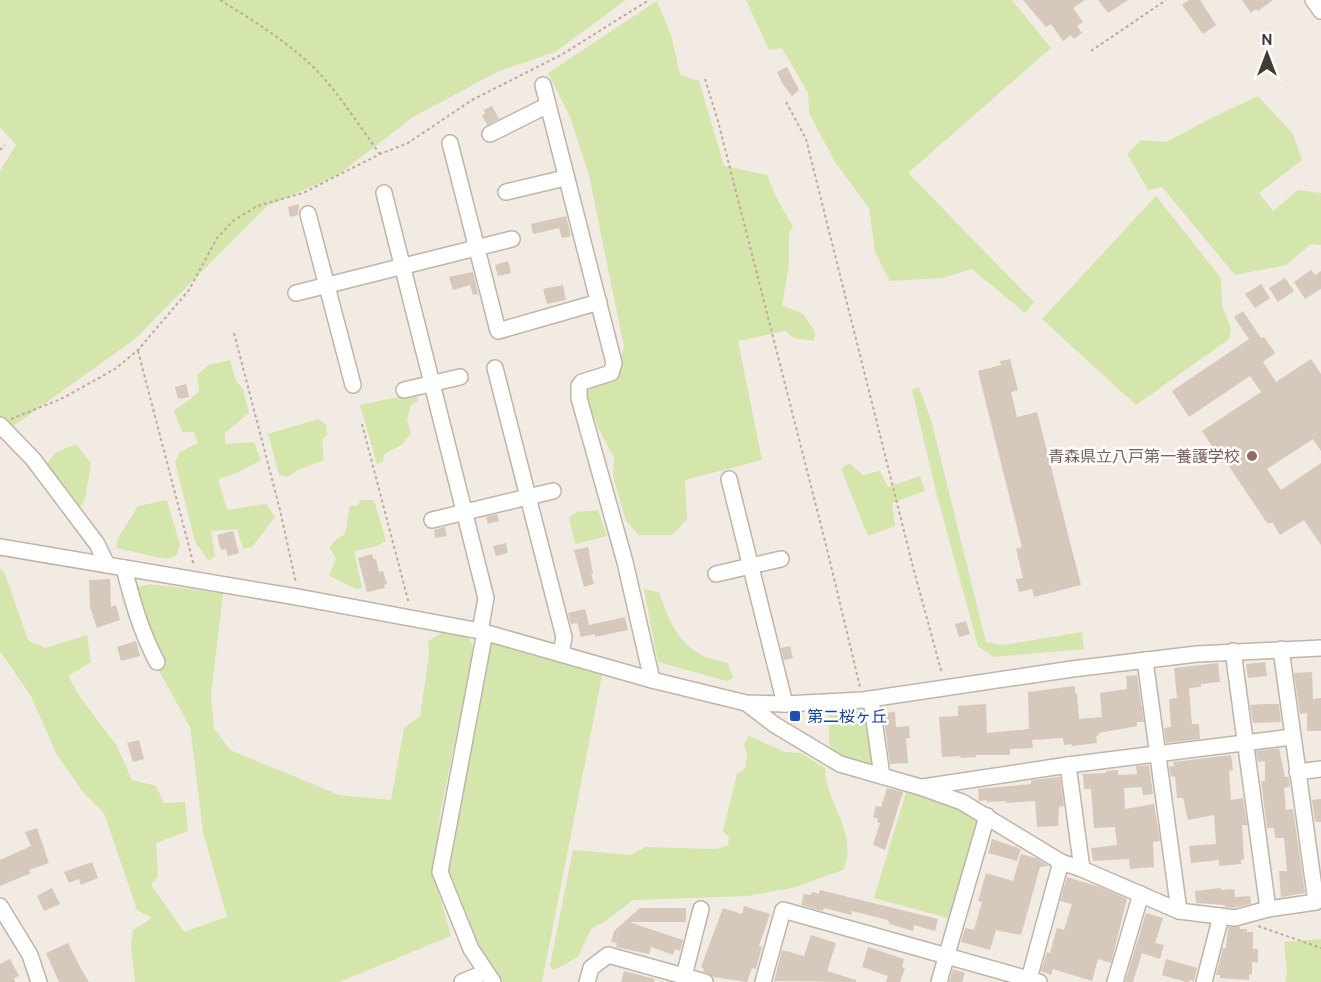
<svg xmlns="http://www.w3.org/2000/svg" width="1321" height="982" viewBox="0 0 1321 982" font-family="Cabin,'Noto Sans JP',sans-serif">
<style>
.green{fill:#d4e6ab}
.building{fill:#d6c8bb}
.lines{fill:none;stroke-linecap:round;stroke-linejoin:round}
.minor-casing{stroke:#c0b4a9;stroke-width:18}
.path{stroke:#beab97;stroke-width:2;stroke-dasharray:3 3;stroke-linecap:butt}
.minor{stroke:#fff;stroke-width:15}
.education-dot{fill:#8d6e63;stroke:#fff;stroke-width:2}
.transit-dot{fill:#1a4fb4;stroke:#fff;stroke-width:2}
.labels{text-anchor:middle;stroke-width:5;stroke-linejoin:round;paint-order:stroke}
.education-label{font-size:16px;fill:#785e54;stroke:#fff;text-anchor:end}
.transit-label{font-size:16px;fill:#164399;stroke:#fff;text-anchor:start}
</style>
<rect width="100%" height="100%" fill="#f1ebe3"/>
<!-- green -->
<g class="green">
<polygon points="0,0 626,0 555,52 499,71 413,117 338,175 267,206 135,339 8,430 0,418 0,171 16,145 0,127"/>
<polygon points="746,0 1012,0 1051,48 908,173 1034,302 1025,313 972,269 943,278 890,281 875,252 869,208 835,162 809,113 808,93 782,48 769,50"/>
<polygon points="657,1 672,38 680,75 699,81 724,166 767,175 776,197 793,227 789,233 789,265 782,305 803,314 815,332 814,341 794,338 785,331 738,341 762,460 685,480 687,519 672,535 639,535 626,521 613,476 614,457 599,430 587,397 587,391 616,375 624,347 589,175 570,117 548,73"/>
<polygon points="1258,96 1293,134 1302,160 1259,193 1273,211 1298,190 1321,193 1321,245 1311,244 1286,265 1235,275 1162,187 1148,190 1127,154 1141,140 1167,142 1209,119"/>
<polygon points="1156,196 1221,278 1222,306 1231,329 1229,339 1136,405 1042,319"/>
<polygon points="230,360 236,381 243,389 249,413 225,433 225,444 254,442 261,460 239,472 218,479 227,510 266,504 275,517 252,547 243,549 237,529 211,531 215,556 209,561 195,542 175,462 180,452 198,443 194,432 182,432 174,411 199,392 197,375 209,365"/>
<polygon points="919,387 931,420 986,642 1004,645 1082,632 1084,649 994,657 978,646 936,492 912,390"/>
<polygon points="417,393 418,401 411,405 407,419 411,433 403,444 384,454 383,461 377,464 360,405"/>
<polygon points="318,419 326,425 327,435 322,439 324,460 298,470 287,477 279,475 268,434"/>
<polygon points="76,444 91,463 85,499 80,507 46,465 55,453"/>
<polygon points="849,463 863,475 880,471 888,487 920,476 925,491 892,503 895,526 868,536 841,469"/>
<polygon points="167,500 180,545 176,556 166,559 116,548 118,538 138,506"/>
<polygon points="361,500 374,500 386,541 377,546 354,551 362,588 356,589 329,576 336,559 330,548 334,541 345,534 350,506 357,506"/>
<polygon points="598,510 607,536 575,544 569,518 577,512"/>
<polygon points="0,568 5,574 28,640 45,648 87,635 91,662 68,676 80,697 117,746 132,780 156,786 164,803 185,802 188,831 156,843 158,876 151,885 184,932 227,917 203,832 190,727 147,649 127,590 149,584 223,593 211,696 214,728 230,750 339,795 391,800 404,728 420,716 429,655 428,641 443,632 469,638 473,647 471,664 441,809 433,872 451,936 339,982 135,982 131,945 133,930 152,918 137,910 104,813 82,791 56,753 31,696 0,651"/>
<path d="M 644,589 L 659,592 C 673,632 683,655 728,663 L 733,678 L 727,681 L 658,662 Z"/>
<polygon points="490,642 603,671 542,982 500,982 477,946 469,919 448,868"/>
<polygon points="862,706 869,712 874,761 868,765 840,758 830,752 828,709"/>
<path d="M 749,736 L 785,752 L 801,753 L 825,768 C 825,802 860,835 843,870 L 792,888 L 747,896 L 633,900 L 604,922 L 591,929 L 578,957 L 554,970 L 550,966 L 573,850 L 631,855 L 645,847 L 717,849 L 728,845 L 729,837 L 723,831 L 737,774 L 745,769 L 747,755 L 744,744 Z"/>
<polygon points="907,789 962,808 977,819 978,825 951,919 874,898"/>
<polygon points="1321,939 1321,982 1285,982 1287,973 1284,942"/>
</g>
<!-- building -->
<g class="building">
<polygon points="1023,0 1085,0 1073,8 1083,22 1077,26 1082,33 1074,39 1071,35 1063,41 1051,24 1046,27"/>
<polygon points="1098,0 1128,0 1108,13"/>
<polygon points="1189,0 1200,0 1216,25 1203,34 1182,5"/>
<polygon points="1242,0 1273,0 1258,11 1256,9 1251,13"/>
<polygon points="787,67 799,90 792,96 782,83 777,72"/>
<polygon points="492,106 499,119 487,125 482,115 485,114 484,110"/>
<polygon points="299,204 298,215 290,217 288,207"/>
<polygon points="566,216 571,236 562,238 559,228 533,234 531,224"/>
<polygon points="508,261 511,273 498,276 495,265"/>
<polygon points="1311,270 1315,275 1321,271 1321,289 1305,299 1294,282"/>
<polygon points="473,272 478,294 473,295 470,285 453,290 449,277"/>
<polygon points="1285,278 1294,291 1278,302 1269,288"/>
<polygon points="1261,284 1270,298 1255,308 1245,294"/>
<polygon points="563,285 566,300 547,304 543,289"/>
<polygon points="1243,311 1261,338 1264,337 1275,353 1263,362 1276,382 1311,359 1321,374 1321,451 1313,439 1267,469 1281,490 1321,463 1321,545 1304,520 1280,535 1273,523 1267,523 1220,453 1218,455 1202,431 1261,392 1250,376 1189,417 1172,391 1249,339 1234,317"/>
<polygon points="1010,359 1018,390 1011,392 1017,417 1037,412 1081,585 1034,597 1032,589 1019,592 1016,579 1023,578 1016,549 1022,547 978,371 1001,365 1000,361"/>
<polygon points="186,384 189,397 178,399 175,387"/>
<polygon points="497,514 499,521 488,524 486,517"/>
<polygon points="445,527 447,536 435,538 434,530"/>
<polygon points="233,531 239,553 228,556 226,549 221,550 217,535"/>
<polygon points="506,543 508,553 496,556 493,546"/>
<polygon points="588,547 593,573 591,573 594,584 584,587 574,550"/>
<polygon points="372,554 374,560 376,559 379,572 383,571 387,584 384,585 385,588 367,592 358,558"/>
<polygon points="110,579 111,607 116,605 120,620 97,628 90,607 89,580"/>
<polygon points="585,609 589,625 625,617 628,630 595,637 595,634 581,637 577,623 571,624 568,613"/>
<polygon points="966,621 970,634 959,637 955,624"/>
<polygon points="136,641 140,656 121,661 117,647"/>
<polygon points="790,646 793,658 784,660 781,648"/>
<polygon points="1265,662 1267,676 1248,678 1246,664"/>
<polygon points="1218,663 1220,682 1201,684 1201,687 1189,688 1192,724 1199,724 1200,739 1166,743 1164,728 1171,727 1169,699 1177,698 1174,668"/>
<polygon points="1312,672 1313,699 1321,698 1321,731 1307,731 1307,713 1300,714 1294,673"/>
<polygon points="1137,675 1144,722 1137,722 1137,726 1099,733 1099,735 1096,736 1097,743 1072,746 1071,744 1064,745 1063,738 1032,740 1033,748 1010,749 1010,755 976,755 976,757 961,758 960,756 942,757 939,717 958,716 958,706 986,704 987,733 1029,729 1028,692 1075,686 1075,693 1077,693 1079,719 1102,717 1100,693 1127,689 1126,676"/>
<polygon points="1265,704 1279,704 1281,722 1253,723 1250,705"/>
<polygon points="895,712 896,727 909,726 910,738 906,738 908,763 890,764 883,713"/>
<polygon points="139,740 144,759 133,762 127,743"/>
<polygon points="1279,748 1285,777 1289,777 1290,787 1284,788 1286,810 1293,809 1305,893 1281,897 1279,871 1287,871 1284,838 1275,838 1274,828 1267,828 1261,781 1265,781 1265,761 1258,762 1256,751"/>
<polygon points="1231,755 1233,770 1229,771 1231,800 1243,798 1247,825 1242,825 1244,859 1241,860 1241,864 1219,866 1219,860 1191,863 1189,846 1216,844 1214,815 1188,820 1183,798 1177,798 1175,776 1171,777 1169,767 1174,766 1173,762"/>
<polygon points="1149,765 1153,794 1143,795 1142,787 1124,788 1125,809 1154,804 1160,841 1153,842 1154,867 1130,869 1129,859 1093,861 1091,848 1117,845 1115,827 1094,828 1091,789 1084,789 1083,774 1106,773 1106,771 1118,770 1118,775 1137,774 1136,766"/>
<polygon points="1060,777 1064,806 1059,807 1058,826 1037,827 1035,801 1006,803 1006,801 987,802 987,800 979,801 978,789 1031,784 1031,780"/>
<polygon points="887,788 903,792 885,850 873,845 880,823 877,822 878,819 873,817 876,806 881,807"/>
<polygon points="1321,799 1321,822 1315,822 1312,800"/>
<polygon points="37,828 49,863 29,870 31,873 0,886 0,860 31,846 25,832"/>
<polygon points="992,839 1021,849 1017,861 988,853"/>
<polygon points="1021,854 1036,858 1049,866 1040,867 1021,935 996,930 990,950 961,942 965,928 974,930 982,902 978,901 986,873 1013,881"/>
<polygon points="92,862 98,878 81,885 79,879 69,883 64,872"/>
<polygon points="1067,877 1100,887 1127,899 1111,963 1098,959 1092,981 1053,969 1051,975 1041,971 1047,952 1050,953 1057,928 1064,930 1072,904 1060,901"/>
<polygon points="52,888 60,904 44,911 37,896"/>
<polygon points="1221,888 1221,890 1234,889 1235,897 1250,896 1251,904 1232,908 1225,907 1225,905 1196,903 1195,891"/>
<polygon points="820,890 938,919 935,931 914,925 913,931 890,924 888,920 852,911 851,915 824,908 823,911 801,905 804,894 811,895 812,892 819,894"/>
<polygon points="744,906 770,914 759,946 762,947 756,969 752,968 747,982 713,977 703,971 704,969 701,967 723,908 742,914"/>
<polygon points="640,908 686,908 686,922 629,922 683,940 680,951 675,949 673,955 651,947 649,954 616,947 617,943 611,942 614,931"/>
<polygon points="1146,913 1163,918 1155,943 1164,945 1160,959 1142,953 1133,982 1125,982"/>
<polygon points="1228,927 1240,927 1240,929 1247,929 1247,932 1253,932 1253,949 1258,949 1258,963 1252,962 1252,975 1249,974 1249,980 1220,978 1220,975 1216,975 1223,948 1226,948"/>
<polygon points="811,935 836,943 827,971 856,980 856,982 774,981 782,950 804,956"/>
<polygon points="68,943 80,967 89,982 59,982 46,953"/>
<polygon points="868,947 904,959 902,967 905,968 900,982 886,982 888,976 862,967"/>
<polygon points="10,959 19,976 14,978 15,982 0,982 0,964"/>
<polygon points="1166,959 1197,968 1194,981 1190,980 1189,982 1186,982 1162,975"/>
<polygon points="953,969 965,973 962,982 949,982"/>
<polygon points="624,971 655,979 654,982 621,982"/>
</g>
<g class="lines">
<!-- minor casing -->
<g class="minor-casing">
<g id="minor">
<polyline points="1313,0 1321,11"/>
<polyline points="543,85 614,363 611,373 582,382 579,386 579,398 625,562 652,680"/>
<polyline points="490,134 546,106"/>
<polyline points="450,143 498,331 599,302"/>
<polyline points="506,192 565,178"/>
<polyline points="384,193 486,598 480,631"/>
<polyline points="308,214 353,385"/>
<polyline points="296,293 512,239"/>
<polyline points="495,368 564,637 561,654"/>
<polyline points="404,390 460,377"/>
<polyline points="0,425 33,459 97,544 107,565"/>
<polyline points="729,479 785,704"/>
<polyline points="432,520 553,491"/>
<polyline points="0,547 297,597 480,631 652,680 746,703 785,704 863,700 1072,669 1197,654 1321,648"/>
<path d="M 124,568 C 132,600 141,632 157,662"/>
<polyline points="716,574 781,559"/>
<polyline points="485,632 440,872 471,949 493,982"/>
<polyline points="1233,651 1268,909"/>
<polyline points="1145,660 1179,911"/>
<polyline points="871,699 882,776"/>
<polyline points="746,703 775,725 840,764 920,787 962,802 1061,862 1082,869 1179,911 1235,918 1268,909 1316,902 1281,649"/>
<polyline points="1068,765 1082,869"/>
<polyline points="1297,772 1321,769"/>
<polyline points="923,787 1068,765 1292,737"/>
<polyline points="0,906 30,955 39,982"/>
<polyline points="684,976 701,909"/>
<polyline points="1029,979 1061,862"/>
<polyline points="462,982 486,972"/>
<polyline points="587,982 591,968 608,955 705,982"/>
<polyline points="763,982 783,910 1039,982"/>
<polyline points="939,982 987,816"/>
<polyline points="1115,982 1141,894"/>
<polyline points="1204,982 1221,916"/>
</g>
</g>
<!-- path -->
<g class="path">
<path d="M 220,0 C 251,19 281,38 308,62 C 336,88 357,123 380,154"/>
<polyline points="1091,51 1166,0"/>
<polyline points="705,79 718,121 826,545 860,687"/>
<polyline points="786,102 806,139 913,567 942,674"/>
<polyline points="0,150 5,145"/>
<polyline points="234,333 280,510 296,583"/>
<polyline points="138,351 194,566"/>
<polyline points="11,419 61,399 115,369 138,350 189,290 217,238 233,221 257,206 303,193 380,154 408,143 472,100 561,55 649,0"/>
<polyline points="362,424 409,604"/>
<polyline points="1258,926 1321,948"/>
</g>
<!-- minor -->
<use href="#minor" class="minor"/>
</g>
<!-- markers -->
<circle class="education-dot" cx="1252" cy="456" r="6"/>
<rect class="transit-dot" x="789" y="710" width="12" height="12" rx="3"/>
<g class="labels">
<!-- education labels -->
<g class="education-label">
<text x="1240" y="462">青森県立八戸第一養護学校</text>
</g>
<!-- transit labels -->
<g class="transit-label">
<text x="807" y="722">第二桜ヶ丘</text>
</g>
</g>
<!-- north arrow -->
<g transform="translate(1267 54)" stroke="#ffffff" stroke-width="4.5" paint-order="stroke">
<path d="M0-4.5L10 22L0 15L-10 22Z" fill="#433a33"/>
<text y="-9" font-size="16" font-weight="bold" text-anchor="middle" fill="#433a33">N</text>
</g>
</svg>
